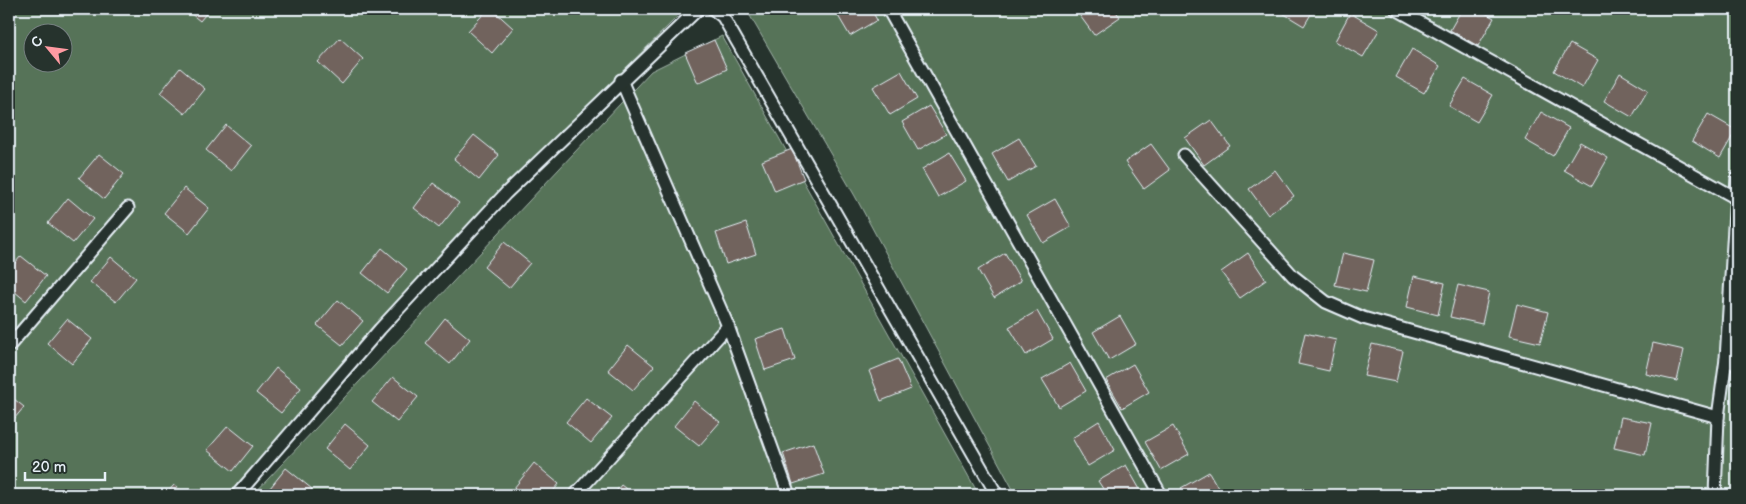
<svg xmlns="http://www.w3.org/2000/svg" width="1746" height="504" viewBox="0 0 1746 504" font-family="'Balsamiq Sans',sans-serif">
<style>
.green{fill:#577359;stroke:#a0b2a8;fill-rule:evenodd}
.building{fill:#71645d;stroke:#e8f1f8}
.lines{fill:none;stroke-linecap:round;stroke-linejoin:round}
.service-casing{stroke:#e8f1f8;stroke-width:15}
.service{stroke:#26332d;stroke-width:11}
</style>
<rect width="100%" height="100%" fill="#26332d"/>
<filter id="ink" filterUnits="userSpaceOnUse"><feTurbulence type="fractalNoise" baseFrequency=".02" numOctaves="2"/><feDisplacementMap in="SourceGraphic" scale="10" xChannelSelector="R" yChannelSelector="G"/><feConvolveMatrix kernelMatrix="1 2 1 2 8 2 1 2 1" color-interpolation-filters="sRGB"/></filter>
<g filter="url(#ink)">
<!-- green -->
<g class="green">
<path d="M 9,9 L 671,9 L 677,17 L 448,245 L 229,495 L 9,495 ZM 32,32 L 62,32 L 62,62 L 32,62 Z"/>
<polygon points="746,9 1737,9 1737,495 1016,495 855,196"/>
<polygon points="722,36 979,495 253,495 651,71"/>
</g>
<!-- building -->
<g class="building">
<polygon points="185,9 210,9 200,21"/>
<polygon points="488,9 492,9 513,28 492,53 468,31"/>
<polygon points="834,9 871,9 877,20 850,36"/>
<polygon points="1075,9 1114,9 1120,17 1094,35"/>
<polygon points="1276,9 1314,9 1304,26"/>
<polygon points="1462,9 1478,9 1494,18 1478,46 1450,30"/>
<polygon points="1350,13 1379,30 1363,57 1335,41"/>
<polygon points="340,38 363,59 342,84 318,62"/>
<polygon points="714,40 727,69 698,83 685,53"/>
<polygon points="1570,44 1598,60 1582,88 1554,71"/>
<polygon points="1412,49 1440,66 1424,93 1396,77"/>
<polygon points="180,68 205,89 185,114 160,93"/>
<polygon points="901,71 917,99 890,115 873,87"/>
<polygon points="1620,73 1648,90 1632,117 1604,101"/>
<polygon points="1465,79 1493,95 1477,122 1449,106"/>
<polygon points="929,106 946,134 918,150 902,122"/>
<polygon points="1541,112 1569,128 1553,156 1525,140"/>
<polygon points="1708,114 1736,130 1720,158 1692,141"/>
<polygon points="1211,120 1230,146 1204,165 1185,138"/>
<polygon points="226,125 251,146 231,171 206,150"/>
<polygon points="474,135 499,155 479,180 454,159"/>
<polygon points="1019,138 1036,166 1008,182 992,154"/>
<polygon points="1580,142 1608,158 1592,186 1564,170"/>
<polygon points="1151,144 1170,170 1144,189 1125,162"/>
<polygon points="792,149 804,179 775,191 762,161"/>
<polygon points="949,153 966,181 938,197 922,169"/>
<polygon points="99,154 124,174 104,199 79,178"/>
<polygon points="1275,170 1294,196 1268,215 1249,189"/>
<polygon points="433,183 459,203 439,228 414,208"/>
<polygon points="184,188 209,208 189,233 164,213"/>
<polygon points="68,198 93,219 73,243 48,223"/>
<polygon points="1055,199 1071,227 1043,243 1027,215"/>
<polygon points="746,223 756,254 726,264 716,233"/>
<polygon points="504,242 530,263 509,288 484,267"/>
<polygon points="382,248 407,269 387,293 362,273"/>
<polygon points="1005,253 1021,281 994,298 978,270"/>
<polygon points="1248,253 1266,280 1240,298 1221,272"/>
<polygon points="1343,253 1374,260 1366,292 1335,285"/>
<polygon points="21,256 46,276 26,301 9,287 9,270"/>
<polygon points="111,257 136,278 116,302 90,282"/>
<polygon points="1414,276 1445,283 1438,315 1407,307"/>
<polygon points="1458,285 1489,292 1482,324 1450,317"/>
<polygon points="338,300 363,321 342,345 317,325"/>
<polygon points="1517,304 1548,312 1540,343 1509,336"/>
<polygon points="1037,311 1053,339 1026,355 1009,327"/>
<polygon points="1120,316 1136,344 1109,360 1093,332"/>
<polygon points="445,318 470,339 450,364 425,343"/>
<polygon points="67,319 92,339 72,364 47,343"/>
<polygon points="785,329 795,360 765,370 755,339"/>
<polygon points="1305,333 1336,340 1329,371 1298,364"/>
<polygon points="1653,343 1684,350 1677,381 1646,374"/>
<polygon points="1372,344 1403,351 1396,382 1364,376"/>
<polygon points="628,345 654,366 633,390 608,370"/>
<polygon points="898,359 911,389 881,401 869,371"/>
<polygon points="1070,363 1086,391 1059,407 1042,379"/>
<polygon points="1133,364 1149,392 1122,408 1106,380"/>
<polygon points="276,368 301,388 281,413 256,393"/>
<polygon points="393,377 418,397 397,422 372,402"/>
<polygon points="9,395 24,407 9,425"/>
<polygon points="586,398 612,418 591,443 566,422"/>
<polygon points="694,401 720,422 699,446 674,426"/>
<polygon points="1621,417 1652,423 1645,455 1614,448"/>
<polygon points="1099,421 1115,450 1088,466 1072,438"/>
<polygon points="345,424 370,445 350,470 325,449"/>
<polygon points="228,426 253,446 233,471 207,450"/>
<polygon points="1173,426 1189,454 1161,470 1145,442"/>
<polygon points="813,443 824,474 793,484 783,453"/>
<polygon points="534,463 559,484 550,495 522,495 514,488"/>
<polygon points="1126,465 1142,493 1139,495 1107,495 1098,481"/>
<polygon points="286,468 312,489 306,495 269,495 266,493"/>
<polygon points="1209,472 1222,495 1185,495 1181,488"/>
<polygon points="174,485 187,495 165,495"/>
<polygon points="621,485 634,495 613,495"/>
</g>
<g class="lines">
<!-- service casing -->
<g class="service-casing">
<g id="service">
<polyline points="713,9 723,17 997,495"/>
<polyline points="888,9 1161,495"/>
<polyline points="1396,9 1736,198"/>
<polyline points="621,80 728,326 789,495"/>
<polyline points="1184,155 1293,276 1326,302 1363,318 1718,417"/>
<polyline points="9,346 128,208"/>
<polyline points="1726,359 1737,365"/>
<polyline points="237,495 380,329 506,193 698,9"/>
<polyline points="575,495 728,326"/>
<polyline points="1715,495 1718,417 1726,359 1737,178"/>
</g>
</g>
<!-- service -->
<use href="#service" class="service"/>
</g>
</g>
<!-- margin -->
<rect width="1746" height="504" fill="none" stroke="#26332d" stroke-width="30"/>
<rect x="15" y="15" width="1716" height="474" fill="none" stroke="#e8f1f8" stroke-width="2" filter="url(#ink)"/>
<!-- north arrow -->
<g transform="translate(48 48) rotate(299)"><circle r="24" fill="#26332d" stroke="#747f7e"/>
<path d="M0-4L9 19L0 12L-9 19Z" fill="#ff9aa2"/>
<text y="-8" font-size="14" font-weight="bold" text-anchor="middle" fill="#e8f1f8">С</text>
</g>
<!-- scale -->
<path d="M25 472v8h80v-8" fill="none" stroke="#e8f1f8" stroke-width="2.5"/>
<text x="32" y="472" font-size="15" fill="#e8f1f8" stroke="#26332d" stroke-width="4" paint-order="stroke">20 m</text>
</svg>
